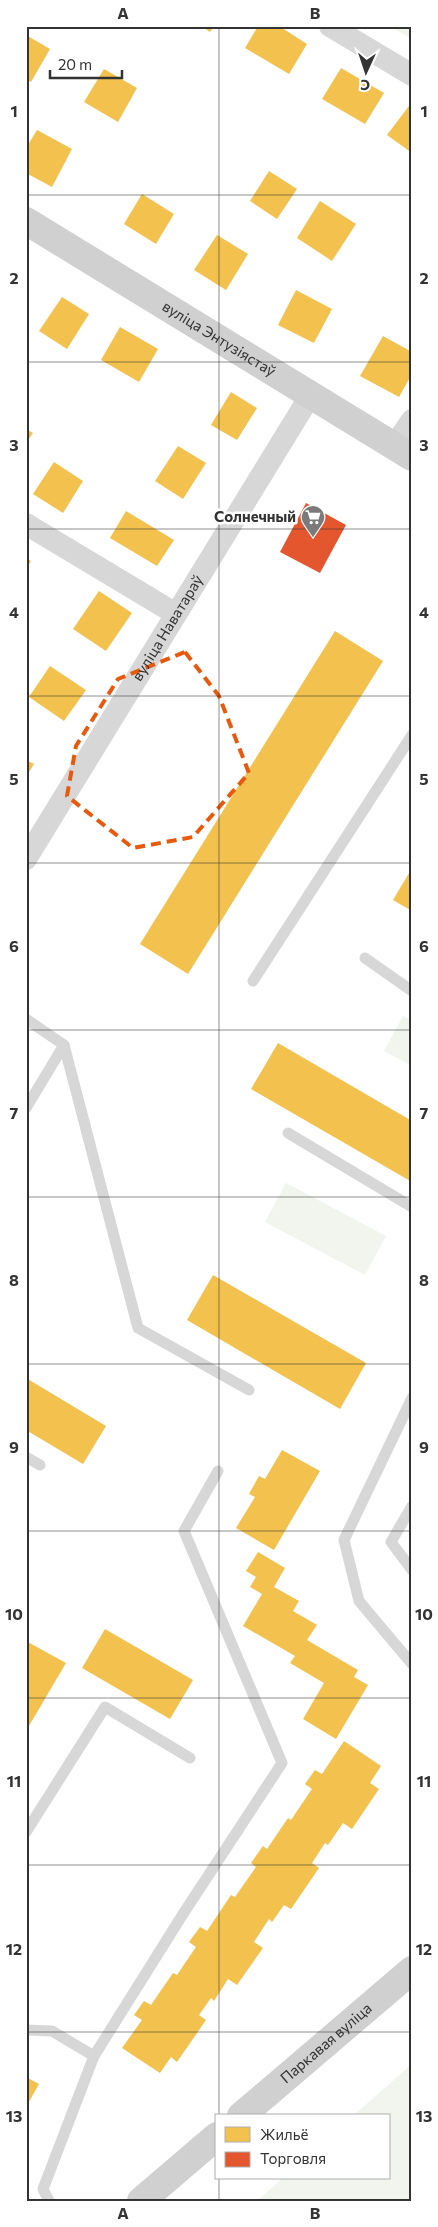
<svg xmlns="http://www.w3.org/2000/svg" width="438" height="2227" viewBox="0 0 438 2227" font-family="Commissioner,sans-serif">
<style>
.green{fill:#f1f5ed}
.homes{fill:#f2c14e}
.shops{fill:#e4572e}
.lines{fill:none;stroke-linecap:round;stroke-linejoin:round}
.service{stroke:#d7d7d7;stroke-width:11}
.minor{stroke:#d7d7d7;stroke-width:22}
.secondary{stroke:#d0d0d0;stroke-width:28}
.marked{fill:none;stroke:#e8590c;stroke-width:4;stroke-dasharray:10 6;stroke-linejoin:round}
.grid{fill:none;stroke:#333;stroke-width:1;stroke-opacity:0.55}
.labels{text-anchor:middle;stroke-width:5;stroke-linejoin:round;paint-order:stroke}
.street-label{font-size:15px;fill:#333;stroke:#fff}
.poi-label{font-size:15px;font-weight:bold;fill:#333;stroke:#fff;text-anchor:end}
.neatline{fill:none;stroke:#333;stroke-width:2}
.grid-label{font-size:16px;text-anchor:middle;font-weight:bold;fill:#333}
</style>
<rect width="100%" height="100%" fill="#fff"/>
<!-- green -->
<g class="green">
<polygon points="389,26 412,26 412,39"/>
<polygon points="403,1016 412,1021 412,1066 384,1051"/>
<polygon points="286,1183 386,1236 365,1275 265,1222"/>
<polygon points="412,2064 412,2201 257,2201 283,2178 389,2178 389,2116 353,2116"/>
</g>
<!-- homes -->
<g class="homes">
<polygon points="201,26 214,26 210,32"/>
<polygon points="258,26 279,26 307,44 289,74 245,48"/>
<polygon points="26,35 50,49 31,82 26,79"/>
<polygon points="341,68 384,93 365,124 322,99"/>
<polygon points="104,69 137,88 118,122 84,102"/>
<polygon points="409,106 412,108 412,153 387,135"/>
<polygon points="37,130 72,149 52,187 26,173 26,148"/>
<polygon points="269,171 297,189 277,219 250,201"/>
<polygon points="142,194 174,214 156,244 124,224"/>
<polygon points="320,201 356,224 332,261 297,238"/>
<polygon points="217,235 248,254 226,290 194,270"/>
<polygon points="296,290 332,309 314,343 278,325"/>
<polygon points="62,297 89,314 67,349 39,331"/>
<polygon points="120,327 158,349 139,382 101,360"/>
<polygon points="383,336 412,352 412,374 399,397 360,376"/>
<polygon points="231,392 257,408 237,440 211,425"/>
<polygon points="26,429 33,433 26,443"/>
<polygon points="178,446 206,463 183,499 155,481"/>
<polygon points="54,462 83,481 63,513 33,494"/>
<polygon points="126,511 174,540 157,566 110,538"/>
<polygon points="26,558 31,561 26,569"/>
<polygon points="99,591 132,613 106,651 73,629"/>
<polygon points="335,631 383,661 188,974 140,944"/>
<polygon points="50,666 86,690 64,721 29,697"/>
<polygon points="26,760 34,764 26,777"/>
<polygon points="412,868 412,911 393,900"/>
<polygon points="278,1043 412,1121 412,1182 251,1089"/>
<polygon points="213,1275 366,1363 340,1409 187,1320"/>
<polygon points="26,1378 106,1426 83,1464 26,1430"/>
<polygon points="282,1450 320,1471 274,1550 236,1528 255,1497 249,1494 259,1476 265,1479"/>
<polygon points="258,1552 285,1568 274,1587 299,1601 293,1611 317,1625 307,1640 358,1670 354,1677 368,1685 336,1739 303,1719 324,1683 290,1663 295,1656 243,1626 262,1594 250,1587 256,1577 246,1571"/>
<polygon points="105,1629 193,1680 170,1719 82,1668"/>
<polygon points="26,1641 66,1663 26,1731"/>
<polygon points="344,1741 381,1766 370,1783 379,1789 352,1829 343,1823 328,1845 325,1843 312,1863 319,1868 291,1909 284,1905 272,1922 269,1919 254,1942 263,1948 237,1985 228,1979 214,2001 211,1998 199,2015 206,2020 177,2062 171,2057 160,2073 122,2048 142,2020 134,2015 144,2001 151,2005 173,1973 177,1975 196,1947 189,1942 200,1927 207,1931 231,1895 235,1897 256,1867 251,1863 263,1846 267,1849 288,1818 291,1820 312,1789 305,1784 315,1770 322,1774"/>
<polygon points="26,2077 39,2084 26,2107"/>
</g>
<!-- shops -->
<polygon class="shops" points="306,503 346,525 320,573 280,552"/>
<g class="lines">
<!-- service -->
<g class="service">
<polyline points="365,958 412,991"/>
<polyline points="253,981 412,735"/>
<polyline points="26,1019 64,1045 138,1328 249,1390"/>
<polyline points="26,1108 64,1045"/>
<polyline points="288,1133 412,1207"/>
<polyline points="412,1398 344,1540 359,1601 412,1664"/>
<polyline points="26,1457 40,1465"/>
<polyline points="412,1506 391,1542 412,1570"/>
<polyline points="26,1832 105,1707 190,1758"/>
<polyline points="26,2030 52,2031 94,2056 43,2189 49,2201"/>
<polyline points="94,2056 183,1914 282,1763 184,1531 218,1471"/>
</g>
<!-- minor -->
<g class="minor">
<polyline points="330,26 412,75"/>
<polyline points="394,446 412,420"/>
<polyline points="26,524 176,614"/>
<path id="s1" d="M 26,859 L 310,396"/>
</g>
<!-- secondary -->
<g class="secondary">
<path id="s2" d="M 26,221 L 412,457"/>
<path id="s3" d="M 241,2116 L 412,1970"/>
<polyline points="141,2201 217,2136"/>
</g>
</g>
<!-- marked area -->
<path class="marked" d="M 185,652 L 219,696 L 249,773 L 193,837 L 133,848 L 67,796 L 76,746 L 118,679 Z"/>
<!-- grid -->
<path class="grid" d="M 219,26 L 219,2116M 26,195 L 412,195M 26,362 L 412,362M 26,529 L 412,529M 26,696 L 412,696M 26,863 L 412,863M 26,1030 L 412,1030M 26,1197 L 412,1197M 26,1364 L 412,1364M 26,1531 L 412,1531M 26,1698 L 412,1698M 26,1865 L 412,1865M 26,2032 L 412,2032M 219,2178 L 219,2201"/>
<!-- icons -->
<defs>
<g id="supermarket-pin" transform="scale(1.25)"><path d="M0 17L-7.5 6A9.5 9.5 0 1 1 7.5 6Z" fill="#7a7a7a" stroke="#fff"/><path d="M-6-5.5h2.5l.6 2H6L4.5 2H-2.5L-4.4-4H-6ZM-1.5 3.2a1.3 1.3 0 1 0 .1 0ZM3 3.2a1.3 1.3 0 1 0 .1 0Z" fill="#fff"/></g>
</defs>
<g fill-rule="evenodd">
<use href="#supermarket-pin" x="313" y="517"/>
</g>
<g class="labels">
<!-- street labels -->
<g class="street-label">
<text dy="5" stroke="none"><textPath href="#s2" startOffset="226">вуліца Энтузіястаў</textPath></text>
<text dy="5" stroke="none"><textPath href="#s1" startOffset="271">вуліца Наватараў</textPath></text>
<text dy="5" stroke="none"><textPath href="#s3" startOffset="112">Паркавая вуліца</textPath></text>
</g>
<!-- poi labels -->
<g class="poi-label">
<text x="296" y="522">Солнечный</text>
</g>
</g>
<!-- border -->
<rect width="438" height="2227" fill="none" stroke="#ffffff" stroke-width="55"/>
<!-- legend -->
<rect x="215" y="2114" width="175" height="65" fill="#ffffff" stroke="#adadad"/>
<rect x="225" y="2127" width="25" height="15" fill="#f2c14e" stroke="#adadad"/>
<text x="260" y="2140" font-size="15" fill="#333333">Жильё</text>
<rect x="225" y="2152" width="25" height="15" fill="#e4572e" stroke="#adadad"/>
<text x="260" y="2164" font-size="15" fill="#333333">Торговля</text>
<!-- north arrow -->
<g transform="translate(366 72) rotate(183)" stroke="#ffffff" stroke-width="4" paint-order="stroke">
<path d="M0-4L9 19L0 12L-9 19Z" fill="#333333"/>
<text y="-8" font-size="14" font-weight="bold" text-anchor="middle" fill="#333333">С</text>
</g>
<!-- scale -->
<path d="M50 70v8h72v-8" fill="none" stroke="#333333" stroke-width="2.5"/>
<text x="58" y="70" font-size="15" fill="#333333" stroke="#ffffff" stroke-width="4" paint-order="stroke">20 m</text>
<rect x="28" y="28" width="382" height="2172" class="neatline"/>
<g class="grid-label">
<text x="123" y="19">A</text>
<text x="315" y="19">B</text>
<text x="14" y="117">1</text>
<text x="424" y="117">1</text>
<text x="14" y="284">2</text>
<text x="424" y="284">2</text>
<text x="14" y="451">3</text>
<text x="424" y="451">3</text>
<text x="14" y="618">4</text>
<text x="424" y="618">4</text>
<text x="14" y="785">5</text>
<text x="424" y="785">5</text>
<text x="14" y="952">6</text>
<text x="424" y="952">6</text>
<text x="14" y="1119">7</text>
<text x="424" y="1119">7</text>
<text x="14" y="1286">8</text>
<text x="424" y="1286">8</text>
<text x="14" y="1453">9</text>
<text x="424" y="1453">9</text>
<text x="14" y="1620">10</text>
<text x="424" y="1620">10</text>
<text x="14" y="1787">11</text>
<text x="424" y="1787">11</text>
<text x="14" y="1955">12</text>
<text x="424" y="1955">12</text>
<text x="14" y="2122">13</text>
<text x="424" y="2122">13</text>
<text x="123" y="2219">A</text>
<text x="315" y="2219">B</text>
</g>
</svg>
